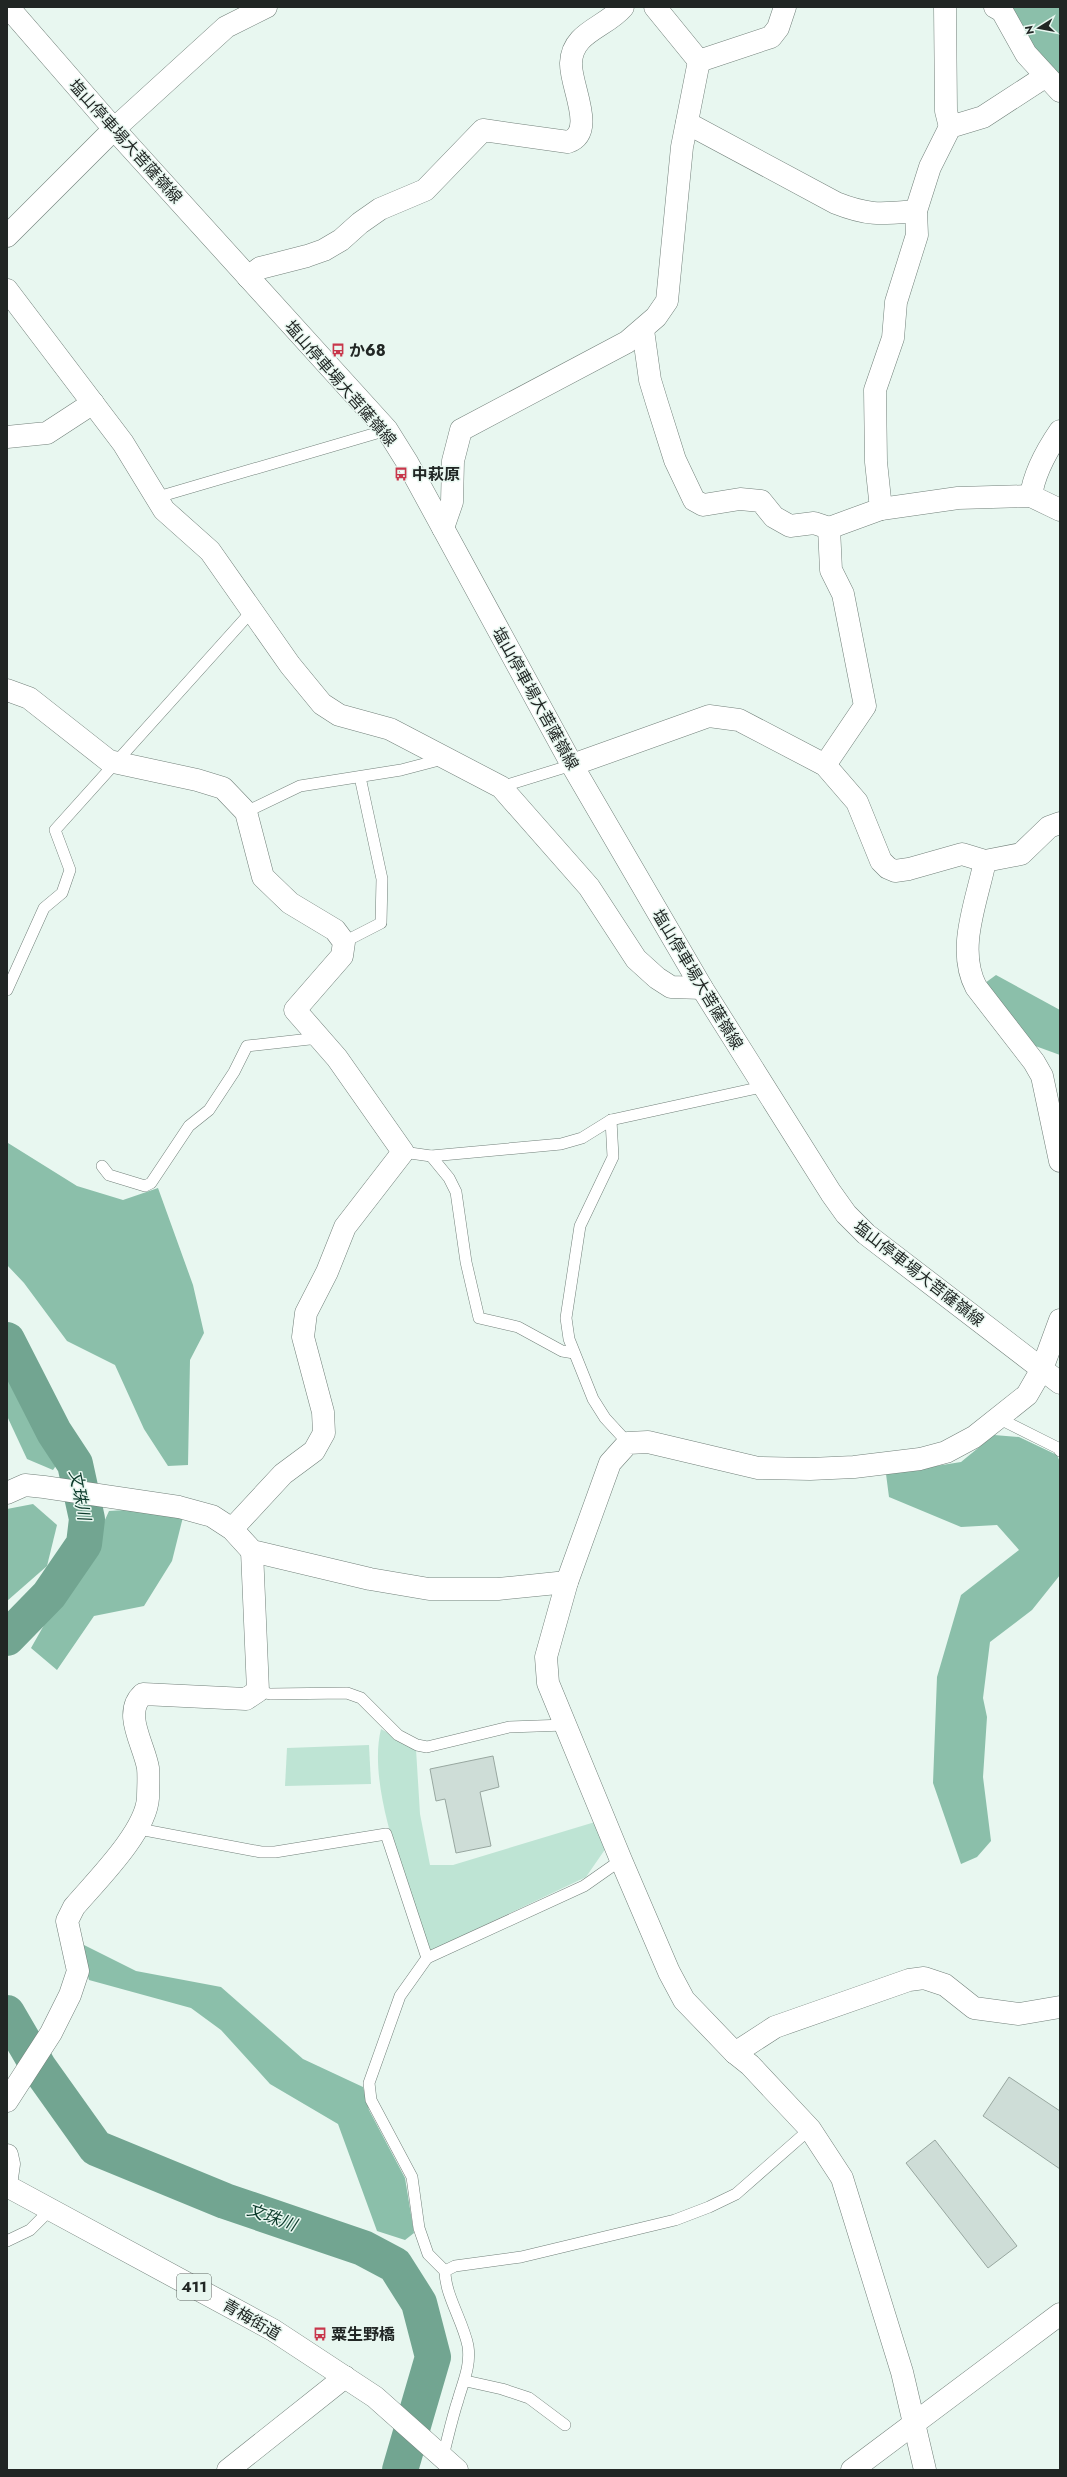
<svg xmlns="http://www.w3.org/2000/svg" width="1067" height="2477" viewBox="0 0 1067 2477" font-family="Jost,'Noto Sans JP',sans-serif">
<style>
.green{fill:#bee4d4}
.forest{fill:#8bbfaa}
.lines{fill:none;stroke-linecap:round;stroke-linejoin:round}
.river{stroke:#72a591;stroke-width:36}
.building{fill:#ceddd7;stroke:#98a7a0}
.service-casing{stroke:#72807a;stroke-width:12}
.minor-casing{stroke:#72807a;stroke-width:23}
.tertiary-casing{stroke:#72807a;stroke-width:23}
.secondary-casing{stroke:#72807a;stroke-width:23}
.trunk-casing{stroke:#72807a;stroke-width:23}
.service{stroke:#fff;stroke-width:11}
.minor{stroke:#fff;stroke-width:22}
.tertiary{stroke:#fff;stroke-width:22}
.secondary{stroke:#fff;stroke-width:22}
.trunk{stroke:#fff;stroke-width:22}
.labels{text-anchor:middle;stroke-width:3;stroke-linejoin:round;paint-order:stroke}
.shield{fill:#e8f7f0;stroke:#5d6561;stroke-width:1}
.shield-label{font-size:15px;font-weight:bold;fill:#212624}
.street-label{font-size:16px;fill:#212624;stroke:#e8f7f0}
.poi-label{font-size:16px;font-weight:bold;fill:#212624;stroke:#e8f7f0;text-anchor:start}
.water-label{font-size:17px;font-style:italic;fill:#0c3a2b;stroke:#e8f7f0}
</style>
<rect width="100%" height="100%" fill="#e8f7f0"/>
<!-- green -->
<g class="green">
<path d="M 381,1729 L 416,1749 L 420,1814 L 430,1865 L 453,1865 L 595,1822 L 606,1848 L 586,1877 L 430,1951 C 410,1891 366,1790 381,1729 Z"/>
<polygon points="369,1745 371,1784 285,1786 287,1748"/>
</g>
<!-- forest -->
<g class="forest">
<polygon points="1003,7 1060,7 1060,81"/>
<polygon points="996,975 1060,1010 1060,1055 1019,1040 985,983"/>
<polygon points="7,1138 8,1143 77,1186 123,1200 158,1188 193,1285 204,1333 190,1360 188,1465 168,1466 144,1429 115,1365 67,1341 24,1283 7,1265"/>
<polygon points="7,1361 60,1460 53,1470 27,1459 7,1416"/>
<polygon points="994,1435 1019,1437 1057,1455 1060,1462 1060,1575 1032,1610 990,1642 983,1698 987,1717 983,1777 991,1841 977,1857 961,1864 933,1783 937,1677 961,1595 1019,1550 997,1525 961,1527 889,1497 886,1474 961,1462"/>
<polygon points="33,1504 57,1525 47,1566 7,1601 7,1509"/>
<polygon points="141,1509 183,1517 172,1561 144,1606 94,1616 57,1670 31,1648 52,1611 79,1577 109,1511"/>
<polygon points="78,1942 136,1971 221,1987 303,2059 363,2087 369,2110 405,2178 414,2233 405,2240 377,2231 338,2124 270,2084 221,2030 191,2008 89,1980"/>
</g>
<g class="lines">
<!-- river -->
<g class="river">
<polyline points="7,1340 54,1432 75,1464 87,1519 84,1544 49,1595 7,1638"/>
<polyline points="7,2013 39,2068 96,2148 225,2201 363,2248 395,2265 419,2303 433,2357 400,2470"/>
</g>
</g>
<!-- building -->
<g class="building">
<polygon points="493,1756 499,1787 480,1792 491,1846 456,1853 445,1799 436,1801 430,1769"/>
<polygon points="1009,2077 1060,2111 1060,2169 983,2116"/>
<polygon points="935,2140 1017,2246 988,2268 906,2163"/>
</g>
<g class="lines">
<!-- service casing -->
<g class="service-casing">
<g id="service">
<polyline points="158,497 387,430"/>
<polyline points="501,787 572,765"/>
<polyline points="246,812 300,786 401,770 443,759"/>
<polyline points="344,942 381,923 382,879 360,777"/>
<polyline points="7,990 44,908 62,893 70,870 55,830 251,612"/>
<polyline points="611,1120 613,1157 580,1226 566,1318 569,1339 593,1399 605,1418 628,1443"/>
<polyline points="403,1152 431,1156 561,1144 582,1138 611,1120 762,1087"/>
<polyline points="431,1156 449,1178 456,1192 466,1262 479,1318 518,1327 562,1351 574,1353"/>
<polyline points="102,1166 109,1175 145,1186 151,1183 189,1126 209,1110 234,1072 247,1046 319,1038"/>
<polyline points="998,1418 1058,1448 1060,1451"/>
<polyline points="258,1691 270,1694 347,1693 361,1698 398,1735 417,1745 427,1747 509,1727 565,1725"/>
<polyline points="139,1829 261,1852 275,1852 386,1834 427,1958"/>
<polyline points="7,2241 30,2230 51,2209"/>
<polyline points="445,2271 428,2254 419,2228 412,2177 371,2100 369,2083 400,1996 427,1958 584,1886 621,1860"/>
<polyline points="466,2381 502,2389 529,2398 565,2425"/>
<path d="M 443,2456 C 448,2437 452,2418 458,2400 C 463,2382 471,2366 468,2346 C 463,2321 445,2295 445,2271 L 455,2266 L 521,2257 L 675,2220 L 709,2207 L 736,2194 L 810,2129"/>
</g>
</g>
<!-- minor casing -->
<g class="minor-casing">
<g id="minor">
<polyline points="945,7 946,111 950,127"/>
<polyline points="995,7 1002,11 1026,54 1060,91"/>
<polyline points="699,61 771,37 778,28 785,7"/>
<path d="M 687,123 L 836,203 C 869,216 881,214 916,211"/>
<polyline points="7,236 114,129 226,27 266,7"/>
<path d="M 248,277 L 260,268 L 307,256 L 324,250 L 341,240 L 360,223 L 380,209 L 425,190 L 483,130 L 568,142 C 597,132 570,86 571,63 C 572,32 605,28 623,7"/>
<polyline points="7,290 123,443 164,510 210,551 290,665 322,704 339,715 390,729 501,787 589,887 636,959 657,978 671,987 702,988"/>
<polyline points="643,330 650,380 657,403 675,460 694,500 703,505 740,499 761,501 774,517 790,526 814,523 829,528"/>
<polyline points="7,437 47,433 93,403"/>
<path d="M 1031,496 C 1034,473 1047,450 1060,431"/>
<polyline points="881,509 958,498 1031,496 1060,510"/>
<polyline points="443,528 452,502 453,461 461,430 627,342 656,317 667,301 682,147 699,61 655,7"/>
<polyline points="7,690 29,698 109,761 197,780 223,788 246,812 263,877 290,903 335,930 344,942 342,956 295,1010 337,1058 403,1152 345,1227 327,1272 306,1313 303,1337 323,1412 324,1433 314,1451 283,1474 232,1529"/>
<polyline points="572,765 709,716 739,720 825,765 857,802 881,861 888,868 895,871 909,869 962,854 985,861 1021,854 1049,827 1060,823"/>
<polyline points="825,765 865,706 843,594 831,570 829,528 881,509 876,462 875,390 893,338 896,302 917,235 916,211 930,167 950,127 983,117 1046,76"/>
<path d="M 985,861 C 977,901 956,949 976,987 L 1034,1062 L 1042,1076 L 1060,1161"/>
<polyline points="7,1493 25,1485 44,1487 179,1507 212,1516 232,1529 252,1551 370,1579 429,1589 498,1589 567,1582"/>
<polyline points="735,2053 775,2027 909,1980 924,1978 945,1985 974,2008 1019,2014 1060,2007"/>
<path d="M 7,2101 L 51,2033 L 70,1995 L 78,1971 L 67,1921 L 74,1907 C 96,1881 146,1832 148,1798 C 148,1789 149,1777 148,1768 C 144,1744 122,1713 143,1694 L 246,1699 L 258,1691 L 252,1551"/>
<polyline points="7,2155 9,2164 7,2178"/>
<polyline points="228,2470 345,2377"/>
<polyline points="925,2470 902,2372 842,2178 810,2129 750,2065 735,2053 684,2000 669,1972 621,1860 548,1683 546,1657 567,1582 610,1463 628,1443 648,1442 758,1468 810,1469 854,1467 920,1459 946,1452 974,1437 1027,1395 1042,1369 1060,1320"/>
</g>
</g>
<!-- tertiary casing -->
<g class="tertiary-casing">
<polyline id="tertiary" points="852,2470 1060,2314"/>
</g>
<!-- secondary casing -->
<g class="secondary-casing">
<polyline id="secondary" points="8,7 114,129 387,430 407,462 572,765 702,988 831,1193 846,1214 866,1234 1060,1383"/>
</g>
<!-- trunk casing -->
<g class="trunk-casing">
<polyline id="trunk" points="7,2186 273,2330 375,2397 457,2470"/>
</g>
<!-- service -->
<use href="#service" class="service"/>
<!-- minor -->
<use href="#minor" class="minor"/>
<!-- tertiary -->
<use href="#tertiary" class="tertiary"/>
<!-- secondary -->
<use href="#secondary" class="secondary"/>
<!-- trunk -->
<use href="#trunk" class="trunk"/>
</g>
<!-- icons -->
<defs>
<g id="bus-bare" transform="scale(1.08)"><path d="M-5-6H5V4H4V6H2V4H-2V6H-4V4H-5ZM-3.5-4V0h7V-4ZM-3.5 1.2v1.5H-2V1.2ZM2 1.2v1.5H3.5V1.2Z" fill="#c8374b" stroke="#e8f7f0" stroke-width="2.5" paint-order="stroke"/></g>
</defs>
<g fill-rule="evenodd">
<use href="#bus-bare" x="338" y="350"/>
<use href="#bus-bare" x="401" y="474"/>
<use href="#bus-bare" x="320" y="2334"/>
</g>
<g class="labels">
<!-- shield labels -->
<rect class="shield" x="177" y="2274" width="34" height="26" rx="3"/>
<g class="shield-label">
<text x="194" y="2292">411</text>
</g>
<!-- street labels -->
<g class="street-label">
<text transform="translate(126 141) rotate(48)" y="6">塩山停車場大菩薩嶺線</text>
<text transform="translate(341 383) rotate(49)" y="6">塩山停車場大菩薩嶺線</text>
<text transform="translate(536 698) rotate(61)" y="6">塩山停車場大菩薩嶺線</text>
<text transform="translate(698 979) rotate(59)" y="6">塩山停車場大菩薩嶺線</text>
<text transform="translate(919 1273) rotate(38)" y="6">塩山停車場大菩薩嶺線</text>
<text transform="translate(252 2319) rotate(30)" y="6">青梅街道</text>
</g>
<!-- poi labels -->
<g class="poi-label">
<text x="349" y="356">か68</text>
<text x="412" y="480">中萩原</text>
<text x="331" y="2340">粟生野橋</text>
</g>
<!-- water labels -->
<g class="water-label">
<text transform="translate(80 1495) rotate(79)" y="6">文珠川</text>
<text transform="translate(272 2217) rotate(19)" y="6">文珠川</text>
</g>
</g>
<!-- border -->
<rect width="1067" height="2477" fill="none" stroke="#212624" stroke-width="16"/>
<!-- north arrow -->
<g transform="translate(1039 28) rotate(259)" stroke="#e8f7f0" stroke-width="3" paint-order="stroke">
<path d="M0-3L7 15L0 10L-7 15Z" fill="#212624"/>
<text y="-6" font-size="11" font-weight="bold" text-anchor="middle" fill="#212624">N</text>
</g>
</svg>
